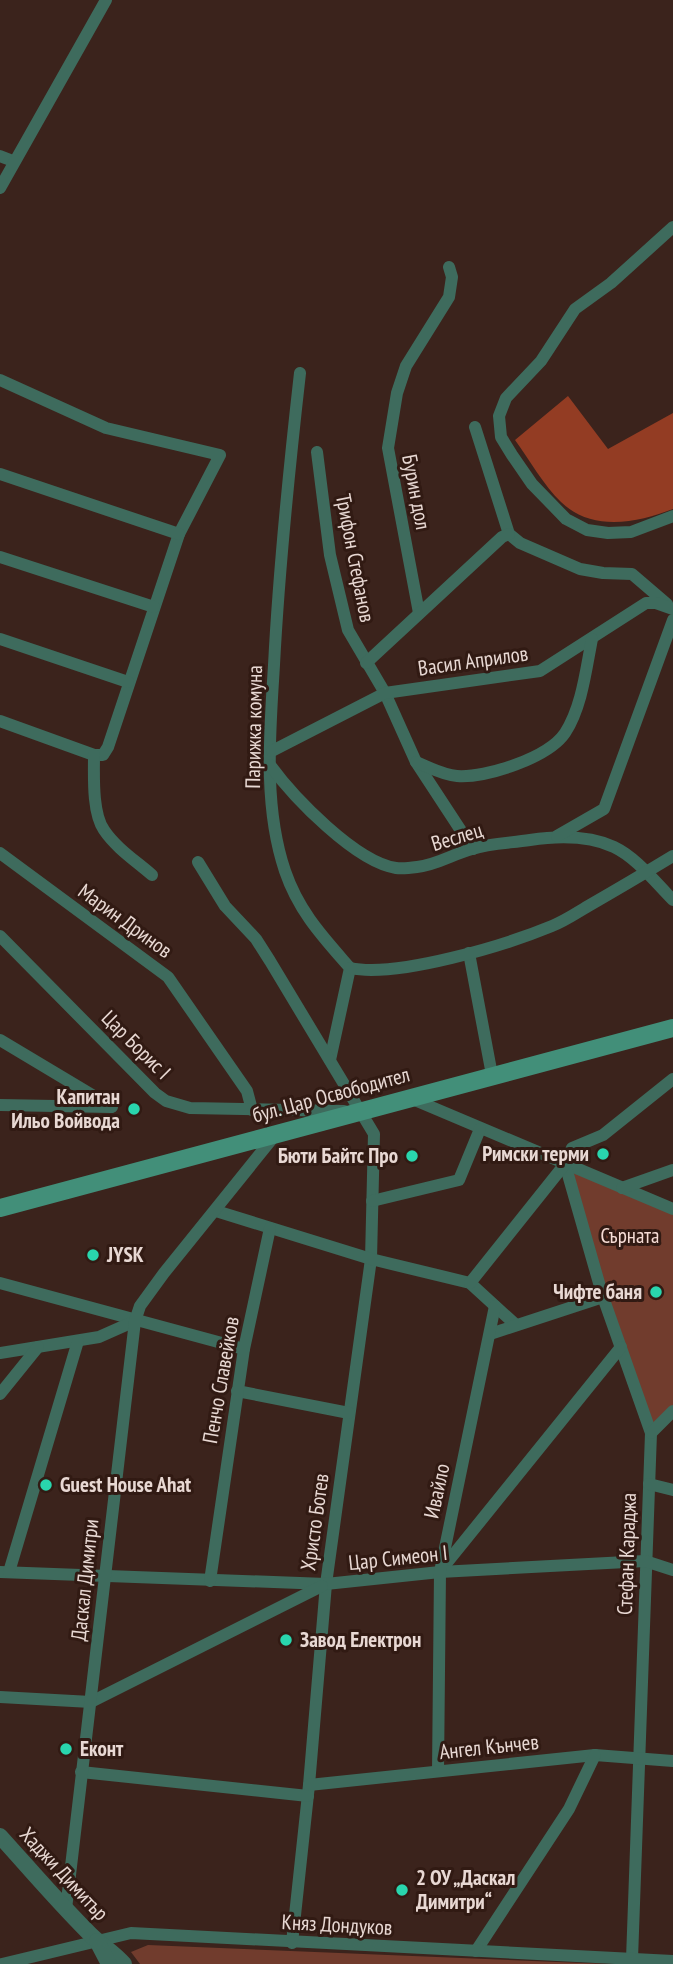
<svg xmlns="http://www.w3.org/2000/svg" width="673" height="1964" viewBox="0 0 673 1964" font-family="'PT Sans Narrow',sans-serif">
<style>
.green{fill:#713c2d}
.forest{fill:#933c23}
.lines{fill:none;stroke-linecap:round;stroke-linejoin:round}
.minor{stroke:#3e6b5d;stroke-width:12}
.tertiary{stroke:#3e6b5d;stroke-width:16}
.secondary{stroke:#428f79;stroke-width:18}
.poi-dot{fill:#29d5ad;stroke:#311a13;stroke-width:2.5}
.labels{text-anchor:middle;stroke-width:6;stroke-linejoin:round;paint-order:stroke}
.street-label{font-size:21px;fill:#e8d8d3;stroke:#311a13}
.poi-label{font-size:21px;font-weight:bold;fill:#e8d8d3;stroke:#311a13;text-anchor:start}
.park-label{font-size:21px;fill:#f6dcd5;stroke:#311a13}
</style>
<rect width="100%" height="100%" fill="#3b231c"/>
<!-- green -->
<g class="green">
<polygon points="565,1164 673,1209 673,1411 651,1433"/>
<polygon points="148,1945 606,1964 140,1964 131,1952"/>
</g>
<!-- forest -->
<path class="forest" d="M 568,396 L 608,449 L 673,413 L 673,509 C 637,523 592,532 561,502 C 544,486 529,459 515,440 Z"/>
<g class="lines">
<!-- minor -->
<g class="minor">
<polyline points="0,156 13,161"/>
<polyline points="0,188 106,0"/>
<polyline points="673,227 611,283 575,309 541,361 506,398 499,416 501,437 512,455 532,484 566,519 587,530 608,533 631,532 673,516"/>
<path d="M 300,373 C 289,470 279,568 274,665 C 270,732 263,806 285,871 C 299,912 323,937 350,968 L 330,1060"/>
<polyline points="0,380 106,428 220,455 179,534 108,747 103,755 94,755 0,721"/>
<polyline points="475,427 509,534"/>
<polyline points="317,452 330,555 348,630 385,693 416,762 473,849"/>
<polyline points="0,474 179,534"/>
<polyline points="509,534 520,543 580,569 603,573 632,574 667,604"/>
<polyline points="0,557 154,607"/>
<polyline points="419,613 388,448 397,393 406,366 449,297 452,277 449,267"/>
<polyline points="0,639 128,682"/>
<polyline points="366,663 502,537 509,534"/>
<polyline points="272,751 385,693 540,671 646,603 656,603 673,609"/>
<path d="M 94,755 C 94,775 92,813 104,830 C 116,848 136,861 152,875"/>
<path d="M 416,762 C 428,767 443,775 457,776 C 486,778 548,758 565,733 C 582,707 586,669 592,639"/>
<path d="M 270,765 C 294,798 356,862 396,868 C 402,869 410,868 417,867 C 437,865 453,854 472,849 C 490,843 511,843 530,840 C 557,836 588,835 614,847 C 637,858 655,882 673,900"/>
<polyline points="557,836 604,809 673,620"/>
<polyline points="0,853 168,977 247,1091 252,1110"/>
<polyline points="198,862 225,906 256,939 270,961 374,1134 371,1259 326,1584 309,1785 292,1943"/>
<polyline points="0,936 155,1093 166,1101 190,1108 344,1111"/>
<polyline points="469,953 492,1075"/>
<path d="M 350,968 C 398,978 506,945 552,926 C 565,921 578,912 590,905 C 618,889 645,873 673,856"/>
<polyline points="0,1040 112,1107"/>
<polyline points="410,1098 673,1209"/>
<polyline points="0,1105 111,1107"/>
<polyline points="565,1164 603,1297 651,1433 632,1959"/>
<polyline points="622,1188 673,1170"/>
<polyline points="372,1201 459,1180 480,1129"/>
<polyline points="216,1211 371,1259 470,1283 516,1325"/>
<polyline points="0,1283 244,1349"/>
<polyline points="470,1283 565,1164 572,1148 603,1135 673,1079"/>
<polyline points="490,1334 603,1297"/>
<polyline points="0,1353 99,1337 135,1321"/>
<polyline points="237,1391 349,1413"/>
<polyline points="0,1394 38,1347"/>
<polyline points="651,1433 673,1411"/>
<polyline points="649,1484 673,1490"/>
<polyline points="441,1570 621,1347"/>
<polyline points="0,1572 326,1584 440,1572 645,1561 673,1570"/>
<polyline points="9,1572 78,1341"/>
<polyline points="210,1581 244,1349 270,1228"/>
<polyline points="0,1697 91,1702 322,1586"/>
<polyline points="438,1771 440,1572 495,1306"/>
<polyline points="81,1772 308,1796"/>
<polyline points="309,1785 595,1755 673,1761"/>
<polyline points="66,1909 135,1321 140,1306 164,1273 276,1134"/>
<polyline points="476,1951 569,1809 595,1755"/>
<polyline points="2,1964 131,1933 673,1961"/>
</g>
<!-- tertiary -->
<g class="tertiary">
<path d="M 0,1836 C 29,1868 57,1901 88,1932 C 99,1944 113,1951 124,1964"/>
<polyline points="97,1941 109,1964"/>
</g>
<!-- secondary -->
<polyline class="secondary" points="0,1208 673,1028"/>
</g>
<!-- markers -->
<g class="poi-dot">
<circle cx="134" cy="1109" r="7"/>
<circle cx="603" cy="1154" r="7"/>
<circle cx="412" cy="1156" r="7"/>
<circle cx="93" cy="1255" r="7"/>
<circle cx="656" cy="1292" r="7"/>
<circle cx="46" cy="1485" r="7"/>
<circle cx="286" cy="1640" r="7"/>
<circle cx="66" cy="1749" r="7"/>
<circle cx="402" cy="1890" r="7"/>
</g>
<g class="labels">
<!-- street labels -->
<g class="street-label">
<text transform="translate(416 492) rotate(79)" y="7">Бурин дол</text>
<text transform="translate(355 558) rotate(79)" y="7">Трифон Стефанов</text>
<text transform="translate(473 661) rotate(-8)" y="7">Васил Априлов</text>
<text transform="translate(254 727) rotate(-89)" y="7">Парижка комуна</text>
<text transform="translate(457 837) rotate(-17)" y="7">Веслец</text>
<text transform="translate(125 921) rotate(36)" y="7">Марин Дринов</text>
<text transform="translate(136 1045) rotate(45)" y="7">Цар Борис I</text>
<text transform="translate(331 1095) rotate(-15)" y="7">бул. Цар Освободител</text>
<text transform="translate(221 1380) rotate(-80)" y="7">Пенчо Славейков</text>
<text transform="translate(437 1491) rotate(-78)" y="7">Ивайло</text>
<text transform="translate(315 1522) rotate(-82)" y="7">Христо Ботев</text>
<text transform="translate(627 1554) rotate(-88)" y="7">Стефан Караджа</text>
<text transform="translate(398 1558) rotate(-6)" y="7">Цар Симеон I</text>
<text transform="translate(85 1580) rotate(-84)" y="7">Даскал Димитри</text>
<text transform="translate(489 1747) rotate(-6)" y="7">Ангел Кънчев</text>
<text transform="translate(64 1874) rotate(47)" y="7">Хаджи Димитър</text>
<text transform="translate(337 1925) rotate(3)" y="7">Княз Дондуков</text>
</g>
<!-- poi labels -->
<g class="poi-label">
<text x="120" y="1104" text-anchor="end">Капитан<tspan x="120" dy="24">Ильо Войвода</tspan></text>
<text x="589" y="1161" text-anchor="end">Римски терми</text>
<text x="398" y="1163" text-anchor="end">Бюти Байтс Про</text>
<text x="107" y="1262">JYSK</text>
<text x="642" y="1299" text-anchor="end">Чифте баня</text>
<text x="60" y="1492">Guest House Ahat</text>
<text x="300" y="1647">Завод Електрон</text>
<text x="80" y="1756">Еконт</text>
<text x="416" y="1885">2 ОУ „Даскал<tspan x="416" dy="24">Димитри“</tspan></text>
</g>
<!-- park labels -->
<g class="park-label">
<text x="630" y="1243">Сърната</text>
</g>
</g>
</svg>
